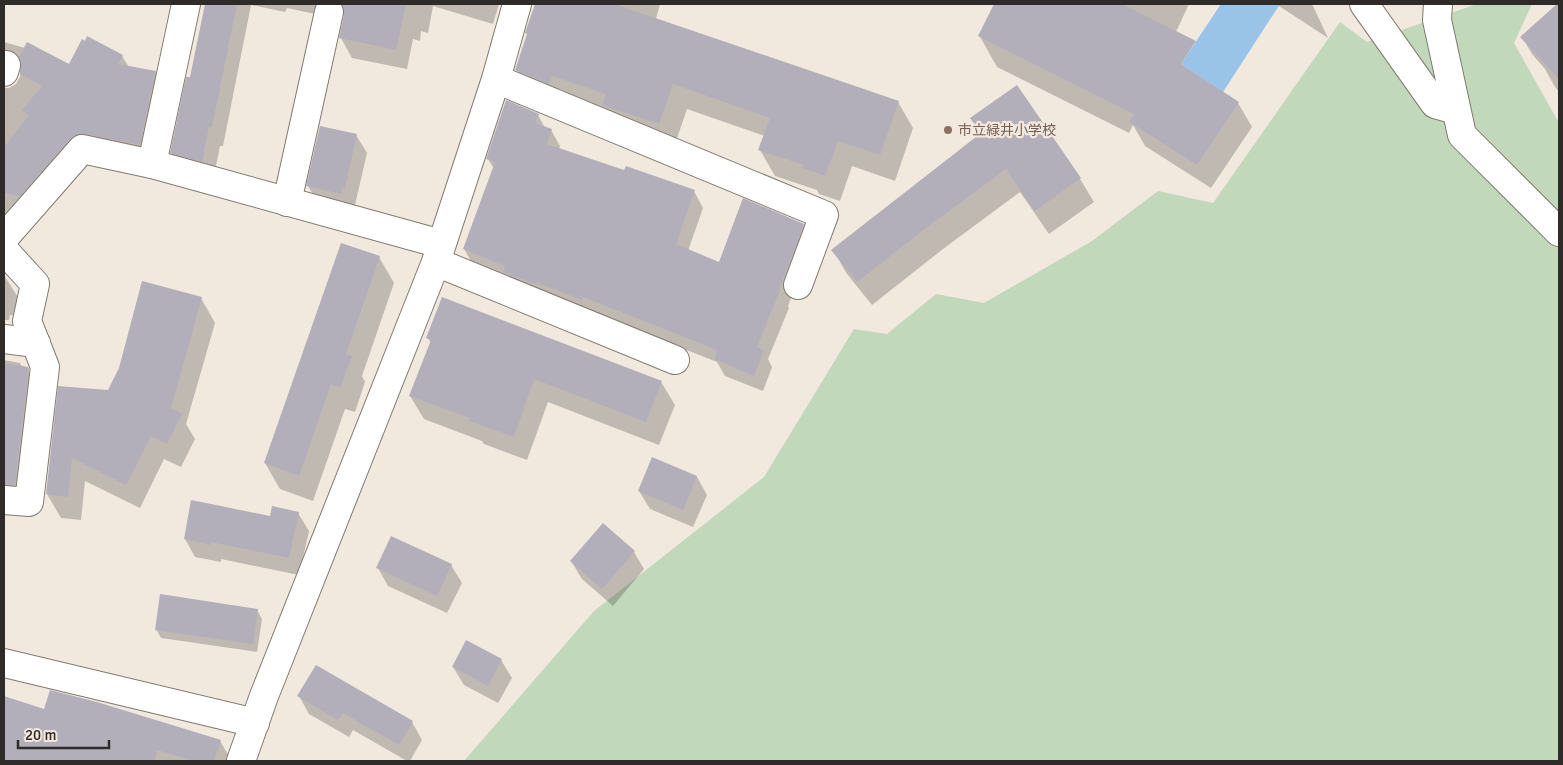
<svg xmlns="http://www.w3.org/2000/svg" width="1563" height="765" viewBox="0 0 1563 765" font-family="Signika,'Noto Sans JP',sans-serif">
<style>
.green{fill:#c2d8ba}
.water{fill:#99c4e7}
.shadow{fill:#0003}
.building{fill:#b2afbb}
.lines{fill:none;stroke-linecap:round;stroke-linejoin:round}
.minor-casing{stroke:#827a71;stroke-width:30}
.minor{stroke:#fff;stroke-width:28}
.education-dot{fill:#8d6e63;stroke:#f1e8de;stroke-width:2}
.labels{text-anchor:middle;stroke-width:4.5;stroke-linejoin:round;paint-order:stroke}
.education-label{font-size:14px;fill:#785e54;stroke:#f1e8de;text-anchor:start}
</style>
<rect width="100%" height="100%" fill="#f1e8de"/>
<!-- green -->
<polygon class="green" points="1477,4 1532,4 1514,43 1559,123 1559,761 464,761 594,611 764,477 854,329 887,334 936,294 984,303 1092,241 1158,191 1213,203 1340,22 1367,42"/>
<!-- water -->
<polygon class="water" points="1221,4 1280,4 1223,92 1181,64"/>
<!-- shadow -->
<g class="shadow">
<polygon points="206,4 499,4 493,24 433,6 428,33 421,31 420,41 413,39 407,69 352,58 341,38 345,16 334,18 287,8 285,12 251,5 223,146 220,146 213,181 183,172 172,153 191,79"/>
<polygon points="537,4 660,4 656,19 898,102 913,128 895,181 852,166 840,201 819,194 817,190 775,176 760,150 765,136 687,109 673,150 532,96 517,70 528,36 526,33"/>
<polygon points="995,4 1189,4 1149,90 1238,103 1252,127 1211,188 1145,146 1133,125 1129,133 997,67 979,35"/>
<polygon points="1276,4 1312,4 1328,38"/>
<polygon points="1559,4 1559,92 1555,87 1545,69 1532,54 1522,37"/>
<polygon points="4,42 25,48 69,65 122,56 129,67 155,72 166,91 150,164 97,152 4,246 4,88 9,88 16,84 20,77 21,69 13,69 4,76"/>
<polygon points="1016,87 1080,179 1094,202 1049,234 1020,192 943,249 872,305 847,274 833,250 981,135 972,118"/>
<polygon points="538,115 545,128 551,130 560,146 559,150 625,172 694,191 703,208 688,251 719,264 803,225 813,241 788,306 789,308 768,359 772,367 763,391 725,376 717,362 474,266 464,249 494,169 488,159"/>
<polygon points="356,135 367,153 355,205 351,204 350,211 318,204 308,186"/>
<polygon points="379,257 394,283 362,376 365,382 355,412 345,409 313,501 280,489 265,463"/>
<polygon points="4,275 19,299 18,316 10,315 9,320 4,320"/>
<polygon points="201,298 215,323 186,424 195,439 181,467 164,459 140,508 85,481 81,520 61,518 47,494 109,391 120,368"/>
<polygon points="428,338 661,382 675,405 659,445 548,402 527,460 484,444 482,441 424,419 410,396 431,343"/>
<polygon points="4,360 20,363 23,368 27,368 38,388 25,502 4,504"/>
<polygon points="653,459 697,477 707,495 693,527 650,509 639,491"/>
<polygon points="192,502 271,517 298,513 309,531 299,575 221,559 221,562 195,557 185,539"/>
<polygon points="634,552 644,569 613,606 582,579 571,561"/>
<polygon points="451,565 462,583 447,613 388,586 378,568"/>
<polygon points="257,610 262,619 257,652 161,638 156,629"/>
<polygon points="501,660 512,678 498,703 464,685 453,667"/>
<polygon points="299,696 412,722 422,740 410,761 407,761 353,730 349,737 309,714"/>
<polygon points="4,697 45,710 220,741 229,756 227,761 4,761"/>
</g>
<!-- building -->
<g class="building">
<polygon points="205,4 237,4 212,127 209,127 202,162 170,153 186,77 190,77"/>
<polygon points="342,4 406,4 396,50 339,38 344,15 344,8"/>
<polygon points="535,4 614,4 899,101 880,155 838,141 825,176 803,168 804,165 758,150 770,118 673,84 659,124 602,105 606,94 552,76 549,84 515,70 527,34 525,33"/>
<polygon points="994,4 1122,4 1196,41 1181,64 1239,102 1197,165 1129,122 1134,114 978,36"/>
<polygon points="1557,4 1559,4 1559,79 1520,37"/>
<polygon points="87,36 123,55 118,64 156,71 140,145 85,134 77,134 70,139 20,196 4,193 4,147 29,115 22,110 42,86 20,74 21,62 19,57 27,42 69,64 82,39 85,41"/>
<polygon points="1017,85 1081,178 1035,211 1006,169 930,225 857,282 831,250 981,133 970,118"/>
<polygon points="506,100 539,114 535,123 552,129 547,144 624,170 626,166 695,190 676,244 719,262 743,198 804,224 778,292 780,290 757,347 764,350 754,376 714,359 717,350 583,297 582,300 536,282 535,284 503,272 505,266 463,249 495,162 486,159"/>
<polygon points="320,126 357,134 345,188 342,187 341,194 306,186"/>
<polygon points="341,243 380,256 346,354 352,356 340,388 331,384 299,476 264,463"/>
<polygon points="142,281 202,297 171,408 182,414 167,444 151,436 126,485 72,458 68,497 46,494 58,386 108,390 119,368"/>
<polygon points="442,297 662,381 646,422 534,379 514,437 469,421 470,418 409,396 431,340 426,338"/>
<polygon points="4,363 28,367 29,369 15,485 4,485"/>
<polygon points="652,457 697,476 683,510 638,491"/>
<polygon points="191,500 270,516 272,506 299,512 289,558 211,542 211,545 184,539"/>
<polygon points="603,523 635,551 602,589 570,561"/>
<polygon points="391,536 452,564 437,596 376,568"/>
<polygon points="160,594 258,609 253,644 155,630"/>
<polygon points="466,640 502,659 488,686 452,667"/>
<polygon points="316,665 413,721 399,745 343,713 338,720 297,696"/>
<polygon points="50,690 97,702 221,740 214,761 194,761 157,750 155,761 4,761 4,696 44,709"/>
</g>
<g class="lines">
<!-- minor casing -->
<g class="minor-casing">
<g id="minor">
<polyline points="1364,4 1435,104 1456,110"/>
<polyline points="1438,4 1437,20 1462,135 1559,232"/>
<polyline points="4,72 6,65"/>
<polyline points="496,79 824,215 798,285"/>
<polyline points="152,164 186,4"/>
<polyline points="287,202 329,12"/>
<polyline points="4,238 82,149 152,164 441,244"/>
<polyline points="4,250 35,284 27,321 45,367 29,502 4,500"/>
<polyline points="436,262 675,360"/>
<polyline points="4,339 36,343"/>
<polyline points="4,663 255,723"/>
<polyline points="241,761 264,696 436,262 496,79 517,4"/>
</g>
</g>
<!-- minor -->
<use href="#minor" class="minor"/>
</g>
<!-- markers -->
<circle class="education-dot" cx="948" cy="130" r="5"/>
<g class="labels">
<!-- education labels -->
<g class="education-label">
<text x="958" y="135">市立緑井小学校</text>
</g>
</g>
<!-- border -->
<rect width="1563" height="765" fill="none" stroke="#2f2b28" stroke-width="10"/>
<!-- scale -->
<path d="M18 740v8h91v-8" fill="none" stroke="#2f2b28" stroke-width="2.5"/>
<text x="25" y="740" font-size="15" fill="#2f2b28" stroke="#f1e8de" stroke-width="4" paint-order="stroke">20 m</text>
</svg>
